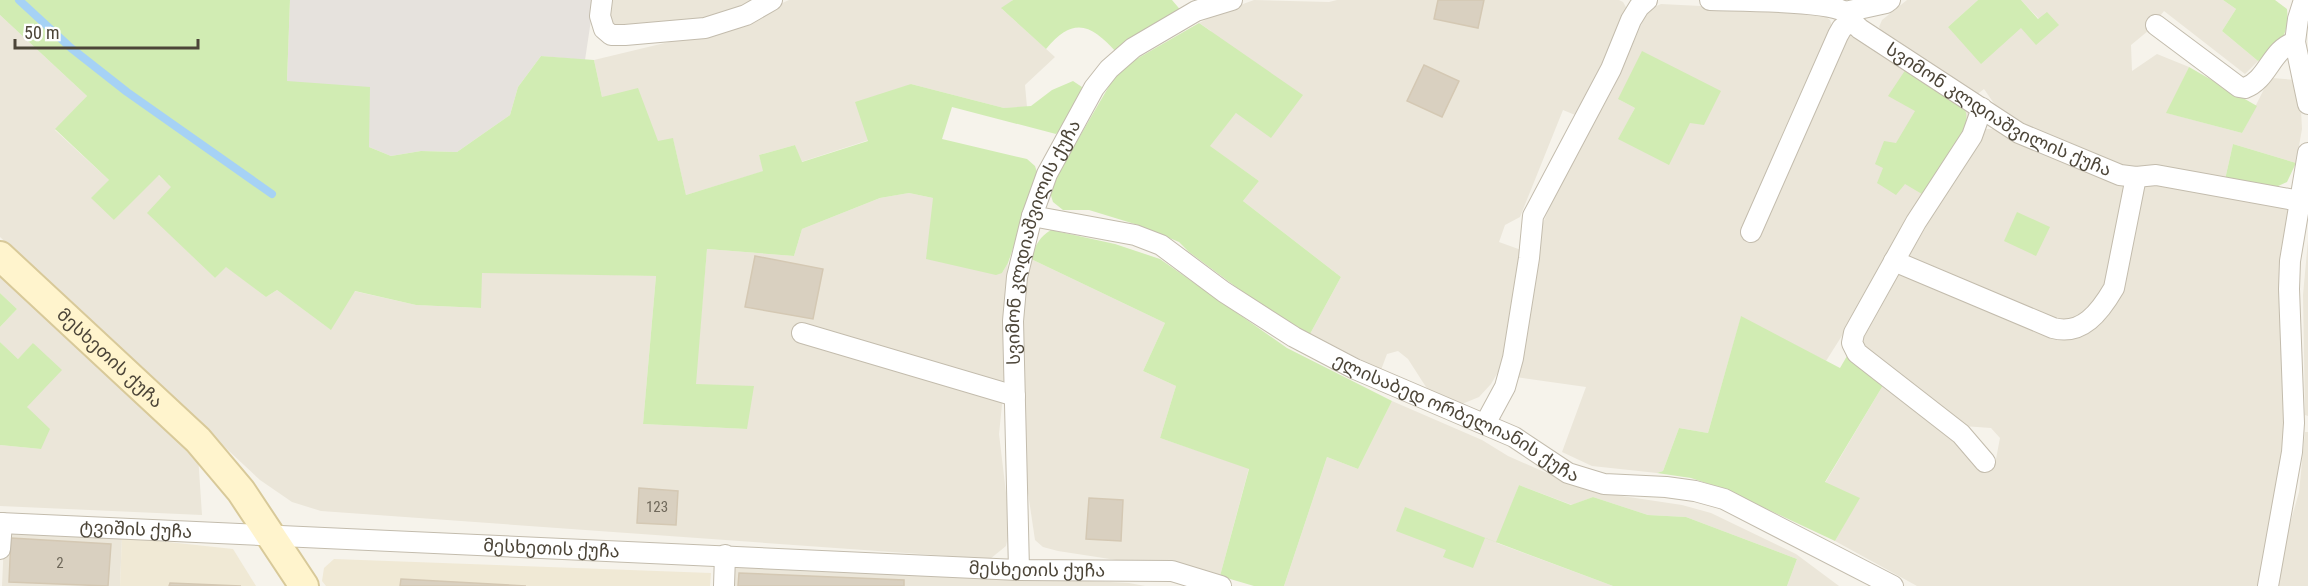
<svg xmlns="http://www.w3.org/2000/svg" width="2308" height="586" viewBox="0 0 2308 586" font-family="'Roboto Condensed','Noto Sans Georgian',sans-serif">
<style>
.residential{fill:#ebe6d9;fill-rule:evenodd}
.industrial{fill:#e6e2dd}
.education{fill:#f0e9d5}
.green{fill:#d1ecb3}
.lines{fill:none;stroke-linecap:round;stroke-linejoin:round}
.stream{stroke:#a6d2f5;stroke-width:8}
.building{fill:#d9d0c0;stroke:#d4c8b3;stroke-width:1.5}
.street-casing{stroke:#c3bcad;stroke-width:22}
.secondary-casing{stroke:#d8c999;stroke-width:32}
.street{stroke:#fff;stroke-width:20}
.secondary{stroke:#fff4cd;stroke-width:28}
.labels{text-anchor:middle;stroke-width:4.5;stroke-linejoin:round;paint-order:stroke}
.number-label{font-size:15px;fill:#6f685a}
.street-label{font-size:18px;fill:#4c4538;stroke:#fff}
</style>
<rect width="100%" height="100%" fill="#f6f3eb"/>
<!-- residential -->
<g class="residential">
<polygon points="610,0 758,0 736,11 688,25 612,26 606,21"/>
<polygon points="789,0 1013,0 1002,9 1055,57 1025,85 1027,107 1004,108 911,84 869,140 801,162 795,145 759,155 764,171 686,195 673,139 658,142 602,97 594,60 727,28"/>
<polygon points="1254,0 1329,2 1337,0 1619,0 1623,2 1627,9 1580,117 1563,110 1520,217 1505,225 1499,242 1524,251 1504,362 1491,384 1479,397 1462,404 1435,394 1426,387 1408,359 1398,351 1387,354 1381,370 1310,334 1341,277 1243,201 1259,181 1209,146 1236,113 1211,31 1199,23 1221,12"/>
<polygon points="1907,0 1978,0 1948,27 2021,28 2039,19 2021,0 2223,0 2236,9 2222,31 2258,61 2245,74 2164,11 2148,31 2131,45 2132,71 2157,54 2189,67 2167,113 2242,133 2265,87 2272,78 2296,80 2301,110 2302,129 2296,163 2233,144 2224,184 2120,167 2002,115 1984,89 1975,96 1883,34 1879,27 1882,20"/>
<path d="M 1661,4 L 1820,12 L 1830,20 L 1833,29 L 1846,36 L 1853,33 L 1968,108 L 1969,117 L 1962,146 L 1826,361 L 1741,317 L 1708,433 L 1679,428 L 1663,471 L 1657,473 L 1592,466 L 1562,452 L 1586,387 L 1516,377 L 1540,230 L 1562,179 L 1613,89 L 1646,14 L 1652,8 ZM 1618,99 L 1690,123 L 1619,139 L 1635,108 Z"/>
<polygon points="0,15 87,96 55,130 109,180 114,220 158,175 172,187 148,213 215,278 226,266 266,297 277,290 330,329 354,291 416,305 481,308 481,272 656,276 643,424 747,429 695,384 707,249 794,256 802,229 880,198 909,193 933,198 1002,273 1008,263 1003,316 1006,366 999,434 1010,526 1006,546 990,559 321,511 292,502 260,480 0,237"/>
<polygon points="1985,129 1995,129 2129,184 2105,285 2093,303 2078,317 2061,325 1911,259 1909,255 1910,239"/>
<polygon points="2151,180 2290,204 2289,420 2261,586 1917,586 1835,541 1859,498 1825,483 1885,382 1924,411 1986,470 1996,459 2000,438 1991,428 1963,426 1858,343 1895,270 2064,336 2095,322 2139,191"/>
<polygon points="2308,240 2308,416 2305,415 2303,295"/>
<polygon points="1031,259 1165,323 1143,371 1176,386 1160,438 1249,468 1220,576 1058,551 1043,547 1035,540 1023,459 1019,307"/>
<polygon points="0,269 198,455 202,515 0,506 0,445 41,449 27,407 34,343 18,359 0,342 0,327 17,309 0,293"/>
<polygon points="1392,401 1482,440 1508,456 1560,479 1622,496 1682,505 1711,513 1796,554 1839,586 1787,586 1797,559 1686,517 1648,515 1593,497 1572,505 1519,485 1497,543 1613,586 1284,586 1327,457 1358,469"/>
<polygon points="2305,432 2308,432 2308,586 2276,586 2278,566 2299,492"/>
<polygon points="15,531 122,537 120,586 2,586 4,542"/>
<polygon points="738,562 1129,583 1145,586 733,586 733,567"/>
</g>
<!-- industrial -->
<polygon class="industrial" points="290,0 594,0 585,60 541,56 518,87 510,115 457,152 421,151 391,156 369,147 287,81"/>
<!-- education -->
<g class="education">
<polygon points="122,537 233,549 256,586 120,586"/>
<polygon points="334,559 711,573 710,586 326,586 322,581 324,568"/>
</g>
<!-- green -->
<g class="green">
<path d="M 0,0 L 290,0 L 287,81 L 370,87 L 369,147 L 391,156 L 421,151 L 457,152 L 510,115 L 518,87 L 541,56 L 594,60 L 602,97 L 638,88 L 658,141 L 673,138 L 686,195 L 763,171 L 759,155 L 795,145 L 802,162 L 868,141 L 855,102 L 911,84 L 1004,108 L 1031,106 L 1052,90 L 1073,81 L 1082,87 C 1081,105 1069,122 1056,134 L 952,107 L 942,139 L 1027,159 L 1035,166 L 1038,175 L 1008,263 L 1002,273 L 996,275 L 926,259 L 933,198 L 909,193 L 880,198 L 802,229 L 794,256 L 707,249 L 696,384 L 754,386 L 747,429 L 643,424 L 656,276 L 482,273 L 481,308 L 416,305 L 355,291 L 331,330 L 277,290 L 266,297 L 226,267 L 215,278 L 147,213 L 171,187 L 159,175 L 114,220 L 91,198 L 109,180 L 55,129 L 87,96 L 0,15 Z"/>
<path d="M 1013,0 L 1172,0 L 1183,13 L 1117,53 C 1092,25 1074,15 1046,49 L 1001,8 Z"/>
<polygon points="1978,0 2021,0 2038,19 2047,12 2059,25 2036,45 2021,28 1981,64 1948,27"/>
<path d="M 2223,0 L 2275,0 L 2287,9 C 2290,34 2279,48 2258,61 L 2222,31 L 2236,9 Z"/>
<polygon points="1199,23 1303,95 1271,138 1236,113 1210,146 1259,181 1243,201 1341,277 1310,334 1275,316 1189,252 1179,242 1138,225 1089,210 1063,210 1053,202 1049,189 1112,81 1126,65"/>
<polygon points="1642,51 1721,91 1704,125 1690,123 1669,165 1618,139 1635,108 1618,99"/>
<polygon points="2189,67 2257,106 2242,133 2166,113"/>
<path d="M 1906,69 L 1958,104 C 1959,104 1965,110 1965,110 C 1974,128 1937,180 1927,197 L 1905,184 L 1896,195 L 1877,183 L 1883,168 L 1875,164 L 1884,141 L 1896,143 L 1915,111 L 1888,96 Z"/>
<polygon points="2233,144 2296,163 2287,182 2267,191 2224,184"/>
<polygon points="2017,212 2050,227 2036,256 2004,241"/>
<path d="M 1051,230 L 1115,244 L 1160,259 L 1287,348 L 1392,401 L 1358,469 L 1327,457 L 1284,586 L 1254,586 L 1220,576 L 1249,469 L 1160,438 L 1176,386 L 1143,371 L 1165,323 L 1031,259 C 1035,246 1039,237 1051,230 Z"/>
<polygon points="0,293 17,309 0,327"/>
<polygon points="1741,316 1840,368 1847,356 1885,382 1825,482 1860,498 1835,541 1724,489 1691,478 1657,473 1663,471 1679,428 1708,433"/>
<polygon points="0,342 18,359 33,343 62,370 27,407 50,429 41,449 0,445"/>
<polygon points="1519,485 1571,505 1593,497 1648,515 1686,517 1797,559 1787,586 1613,586 1485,538 1473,568 1443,557 1446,550 1396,531 1405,507 1496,542"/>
</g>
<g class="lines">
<!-- stream -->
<polyline class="stream" points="19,0 71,48 127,92 272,194"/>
</g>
<!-- building -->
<g class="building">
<polygon points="1438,0 1484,0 1478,28 1434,19"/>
<polygon points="1424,65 1459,81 1442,117 1407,101"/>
<polygon points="755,256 823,269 813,319 745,307"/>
<polygon points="639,488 678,491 676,525 637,523"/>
<polygon points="1089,498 1123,500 1121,541 1086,539"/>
<polygon points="11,538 111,544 108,586 9,582"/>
<polygon points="739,573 904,580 904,586 738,586"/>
<polygon points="401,579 526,586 400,586"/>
<polygon points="170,583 241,586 169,586"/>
</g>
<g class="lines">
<!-- street casing -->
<g class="street-casing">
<g id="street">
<polyline points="602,0 600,16 604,29 611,35 625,35 705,28 746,15 772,0"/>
<path id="s1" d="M 1710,0 C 1737,1 1826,0 1845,12 C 1849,16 1854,24 1860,29 L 2019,133 L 2120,175 L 2136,177 L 2156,175 L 2300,201"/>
<polyline points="2304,0 2298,19 2295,42 2308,104"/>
<polyline points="1845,12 1886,3 1890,0"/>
<path d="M 2156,25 L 2239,87 L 2245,88 C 2268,80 2271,49 2295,42"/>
<polyline points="1982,108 1972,136 1916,222 1854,333 1852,343 1857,353 1961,434 1985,462"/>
<path id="s2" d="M 1032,216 L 1135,235 L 1161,245 L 1224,292 L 1294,337 L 1355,369 L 1514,437 L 1568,473 L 1604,484 L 1666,487 L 1695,491 L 1724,499 L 1893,586"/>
<polyline points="1751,232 1838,35 1842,28 1851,22"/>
<path d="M 1894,261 L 2053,328 C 2082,336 2100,312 2114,288 L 2136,177"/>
<polyline points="802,333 1015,396"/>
<polyline points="1485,424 1505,387 1513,358 1529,258 1533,216 1611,69 1631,20 1639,7 1647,0"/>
<path id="s3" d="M 0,523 L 1019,570 L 1172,571 L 1221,586"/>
<polyline points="0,549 2,523"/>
<path id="s4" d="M 1019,570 L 1013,321 L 1017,277 L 1032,216 L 1047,174 L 1094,88 L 1109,69 L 1133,48 L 1196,11 L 1232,0"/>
<polyline points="724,586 725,555"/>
<polyline points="2268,586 2292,452 2294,423 2289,289 2290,261 2308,153"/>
</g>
</g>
<!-- secondary casing -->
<g class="secondary-casing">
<g id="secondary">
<path id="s5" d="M 0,256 L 198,440 L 241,491 L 304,586"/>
</g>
</g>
<!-- street -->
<use href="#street" class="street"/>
<!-- secondary -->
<use href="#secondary" class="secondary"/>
</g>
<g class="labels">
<!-- number labels -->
<g class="number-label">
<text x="657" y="512">123</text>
<text x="60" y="568">2</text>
</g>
<!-- street labels -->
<g class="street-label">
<text dy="6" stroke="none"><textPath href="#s1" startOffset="320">სვიმონ კლდიაშვილის ქუჩა</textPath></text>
<text dy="6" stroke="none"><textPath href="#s4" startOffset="333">სვიმონ კლდიაშვილის ქუჩა</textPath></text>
<text dy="6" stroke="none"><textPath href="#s5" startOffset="150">მესხეთის ქუჩა</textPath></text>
<text dy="6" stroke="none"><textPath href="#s2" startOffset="476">ელისაბედ ორბელიანის ქუჩა</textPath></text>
<text dy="6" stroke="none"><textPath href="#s3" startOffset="136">ტვიშის ქუჩა</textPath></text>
<text dy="6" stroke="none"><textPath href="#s3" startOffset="552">მესხეთის ქუჩა</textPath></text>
<text dy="6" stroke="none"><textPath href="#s3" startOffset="1038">მესხეთის ქუჩა</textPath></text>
</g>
</g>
<!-- scale -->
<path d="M15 39v9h183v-9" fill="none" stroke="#4c4538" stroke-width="3"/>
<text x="24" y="39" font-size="18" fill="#4c4538" stroke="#ffffff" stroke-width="4.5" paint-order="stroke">50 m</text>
</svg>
